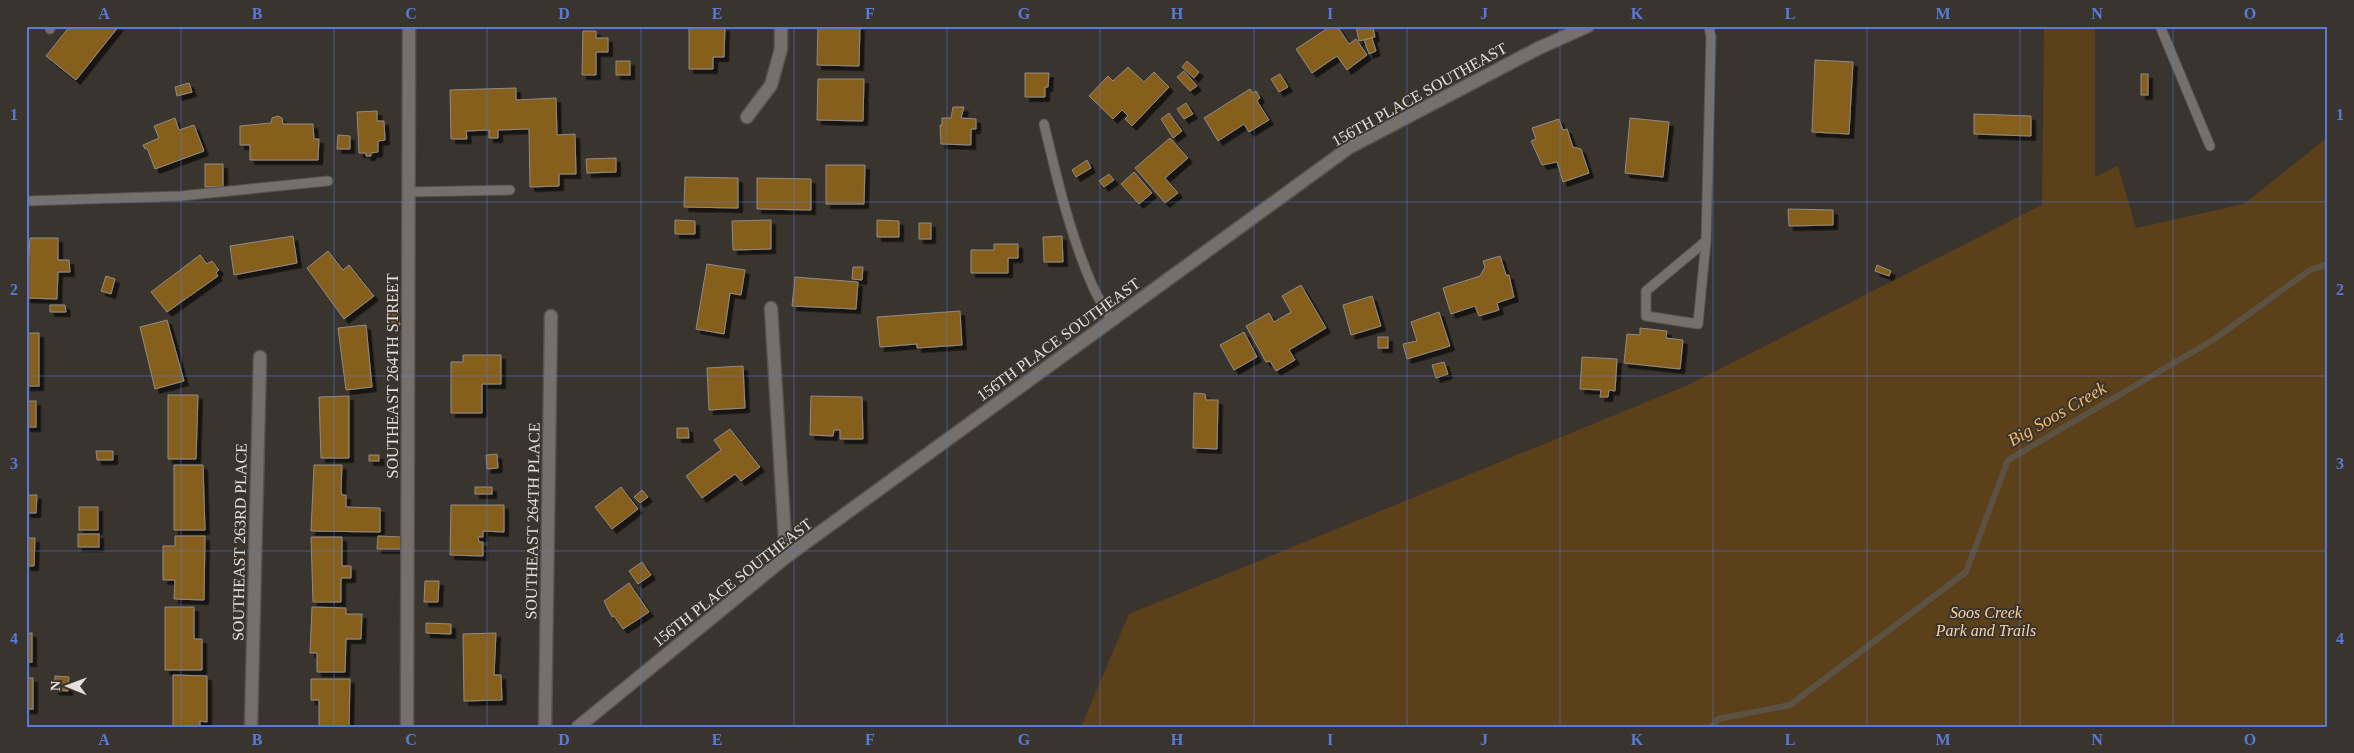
<svg xmlns="http://www.w3.org/2000/svg" width="2354" height="753" viewBox="0 0 2354 753" font-family="'Times New Roman',serif">
<style>
.green{fill:#5b4019}
.lines{fill:none;stroke-linecap:round;stroke-linejoin:round}
.stream{stroke:#5c5244;stroke-width:6}
.building{fill:#875e1f;stroke:#918b85;filter:url(#shadow)}
.service-casing{stroke:#57534d;stroke-width:11}
.minor-casing{stroke:#57534d;stroke-width:15}
.tertiary-casing{stroke:#57534d;stroke-width:15}
.service{stroke:#757069;stroke-width:9}
.minor{stroke:#757069;stroke-width:12}
.tertiary{stroke:#757069;stroke-width:12}
.grid{fill:none;stroke:#587ad9;stroke-width:1;stroke-opacity:0.55}
.labels{text-anchor:middle;stroke-width:4;stroke-linejoin:round;paint-order:stroke}
.street-label{font-size:16px;fill:#e3e0dc;stroke:#39342e}
.park-label{font-size:16px;font-style:italic;fill:#f9d4a5;stroke:#39342e}
.water-label{font-size:18px;font-style:italic;fill:#f5b864;stroke:#39342e}
.neatline{fill:none;stroke:#587ad9;stroke-width:2}
.grid-label{font-size:16px;text-anchor:middle;font-weight:bold;fill:#587ad9}
</style>
<defs>
<filter id="shadow"><feDropShadow dx="4.5" dy="4.5" stdDeviation="0" flood-color="#0009"/></filter>
</defs>
<rect width="100%" height="100%" fill="#39342e"/>
<!-- green -->
<polygon class="green" points="2044,26 2095,26 2095,177 2118,166 2136,228 2244,204 2328,137 2328,727 1081,727 1129,614 1688,385 2042,205"/>
<g class="lines">
<!-- stream -->
<polyline class="stream" points="1711,727 1718,719 1790,705 1966,572 2008,460 2213,340 2310,270 2328,264"/>
</g>
<!-- building -->
<g class="building">
<polygon points="70,26 119,26 76,80 46,56"/>
<polygon points="818,26 860,26 859,66 817,65"/>
<polygon points="1331,26 1337,26 1349,44 1356,39 1367,55 1347,70 1337,56 1312,73 1296,49"/>
<polygon points="1356,26 1373,28 1375,37 1359,41"/>
<polygon points="689,27 725,27 724,57 713,57 713,69 689,69"/>
<polygon points="583,31 596,31 596,38 608,38 608,52 596,52 596,75 582,75"/>
<polygon points="1372,38 1376,51 1369,54 1364,40"/>
<polygon points="1815,60 1853,62 1849,134 1812,132"/>
<rect x="616" y="61" width="14" height="14"/>
<polygon points="1187,61 1199,72 1194,78 1182,67"/>
<polygon points="1128,67 1144,82 1154,72 1169,87 1132,126 1125,119 1128,116 1122,110 1113,119 1089,96 1108,76 1113,81"/>
<polygon points="1184,71 1197,86 1190,91 1177,77"/>
<polygon points="1025,73 1049,73 1048,87 1045,87 1045,97 1025,97"/>
<polygon points="1280,74 1288,87 1279,92 1271,79"/>
<rect x="2141" y="74" width="7" height="21"/>
<polygon points="818,79 864,79 863,121 817,120"/>
<polygon points="189,83 192,92 177,96 175,87"/>
<polygon points="516,88 516,100 556,98 557,135 575,134 576,174 559,174 559,186 530,187 529,129 498,130 498,138 489,138 489,130 466,131 467,139 451,139 450,90"/>
<polygon points="1250,89 1253,93 1256,91 1260,98 1257,101 1269,120 1249,132 1244,124 1218,141 1204,118"/>
<polygon points="1186,103 1193,114 1184,119 1177,109"/>
<polygon points="953,107 964,107 961,118 976,119 976,129 971,129 971,145 941,144 940,125 942,125 942,118 951,118"/>
<polygon points="377,111 377,121 384,121 385,140 378,141 378,152 371,153 371,156 366,156 366,153 359,153 357,112"/>
<polygon points="1169,113 1182,131 1173,138 1161,119"/>
<polygon points="1974,114 2031,116 2031,136 1974,134"/>
<polygon points="278,116 282,118 283,124 313,124 314,139 319,139 318,160 250,160 250,145 240,145 240,126 271,123 272,118"/>
<polygon points="175,118 179,130 194,125 204,151 155,169 147,148 145,149 143,145 159,138 154,126"/>
<polygon points="1630,118 1669,122 1663,177 1625,173"/>
<polygon points="1559,119 1563,130 1567,129 1573,147 1581,149 1589,173 1563,182 1557,162 1542,165 1531,141 1536,139 1532,128"/>
<polygon points="338,135 350,136 350,149 337,149"/>
<polygon points="1170,138 1188,158 1165,178 1178,193 1165,203 1135,168"/>
<polygon points="616,158 616,172 587,173 586,159"/>
<polygon points="1087,160 1091,168 1076,177 1072,170"/>
<rect x="205" y="164" width="18" height="23"/>
<polygon points="826,165 865,165 864,204 826,204"/>
<polygon points="1134,172 1152,193 1139,204 1121,184"/>
<polygon points="1109,174 1114,180 1104,187 1099,181"/>
<polygon points="685,177 738,178 738,208 684,207"/>
<polygon points="757,178 811,179 811,210 757,209"/>
<polygon points="1788,209 1833,210 1833,225 1789,226"/>
<polygon points="675,220 695,221 695,234 675,234"/>
<polygon points="771,220 771,249 733,250 732,221"/>
<polygon points="877,220 899,221 899,237 877,237"/>
<rect x="919" y="223" width="12" height="16"/>
<polygon points="293,236 297,263 234,275 230,246"/>
<polygon points="1062,236 1063,262 1044,262 1043,237"/>
<polygon points="30,238 58,238 58,260 69,260 70,272 58,272 57,299 26,298"/>
<polygon points="994,244 1018,244 1018,258 1008,258 1008,273 971,273 971,250 994,250"/>
<polygon points="328,251 343,270 349,265 374,296 344,319 307,268"/>
<polygon points="200,255 207,264 212,261 219,270 216,273 218,276 167,312 151,292"/>
<polygon points="1500,256 1506,275 1509,275 1514,297 1497,303 1499,310 1479,316 1475,306 1451,314 1443,288 1480,276 1485,267 1483,261"/>
<polygon points="707,264 745,270 741,295 730,293 724,334 696,329"/>
<polygon points="1877,265 1891,271 1889,276 1875,271"/>
<polygon points="853,267 863,267 862,280 852,279"/>
<polygon points="106,276 115,279 111,294 101,291"/>
<polygon points="795,277 858,282 856,309 792,306"/>
<polygon points="1301,285 1326,328 1289,350 1295,360 1276,371 1270,361 1266,362 1246,326 1269,313 1274,322 1291,312 1282,296"/>
<polygon points="1372,296 1381,326 1351,335 1343,305"/>
<polygon points="50,305 65,305 66,312 50,312"/>
<polygon points="960,311 962,345 917,348 917,344 880,347 877,317"/>
<polygon points="398,312 400,325 389,326 388,313"/>
<polygon points="1439,312 1450,346 1407,359 1403,344 1417,341 1411,322"/>
<polygon points="167,320 184,381 155,389 140,327"/>
<polygon points="366,325 372,387 346,390 338,328"/>
<polygon points="1640,328 1667,331 1666,338 1683,340 1680,369 1624,363 1627,334 1640,335"/>
<polygon points="1244,332 1257,357 1234,370 1220,345"/>
<rect x="26" y="333" width="13" height="53"/>
<rect x="1378" y="337" width="10" height="11"/>
<polygon points="463,355 501,355 501,384 482,384 482,413 451,413 451,362 463,362"/>
<polygon points="1582,357 1617,359 1615,391 1609,390 1608,397 1600,397 1601,390 1580,389"/>
<polygon points="1444,362 1448,374 1436,378 1432,365"/>
<polygon points="743,366 745,408 709,410 707,368"/>
<polygon points="1194,393 1205,394 1206,400 1218,400 1217,449 1193,448"/>
<polygon points="168,395 198,395 196,459 168,459"/>
<polygon points="349,396 349,458 321,458 319,397"/>
<polygon points="811,396 862,397 863,439 840,439 840,430 834,430 833,436 810,435"/>
<rect x="26" y="401" width="10" height="26"/>
<polygon points="677,428 688,428 689,438 677,438"/>
<polygon points="730,429 760,467 741,481 735,474 702,498 686,476 721,450 714,440"/>
<polygon points="96,451 113,451 113,460 97,460"/>
<polygon points="497,454 498,468 487,469 486,455"/>
<rect x="369" y="455" width="10" height="6"/>
<polygon points="174,465 203,465 205,530 174,530"/>
<polygon points="314,465 342,465 341,491 342,495 346,495 346,507 380,508 380,532 311,531"/>
<rect x="475" y="487" width="17" height="7"/>
<polygon points="621,487 638,509 612,529 595,507"/>
<polygon points="642,490 648,497 640,503 634,497"/>
<polygon points="26,495 37,495 36,513 26,513"/>
<polygon points="451,505 504,505 504,532 483,531 483,537 478,537 479,542 483,542 483,556 450,555"/>
<rect x="79" y="507" width="19" height="23"/>
<rect x="78" y="534" width="21" height="13"/>
<polygon points="175,536 205,536 204,600 174,599 175,580 163,580 163,546 175,546"/>
<polygon points="378,536 401,537 401,549 377,549"/>
<polygon points="311,537 342,537 342,566 351,566 351,578 341,578 341,602 313,602"/>
<polygon points="26,538 35,538 34,566 26,566"/>
<polygon points="642,562 651,575 638,584 629,571"/>
<polygon points="425,581 439,581 438,602 424,602"/>
<polygon points="629,583 649,612 623,629 614,616 612,617 604,601"/>
<polygon points="165,607 194,607 194,639 202,639 202,670 165,670"/>
<polygon points="312,607 346,608 346,614 362,614 361,639 346,639 345,672 317,672 317,653 310,653"/>
<polygon points="426,623 451,624 451,634 426,633"/>
<rect x="26" y="633" width="6" height="29"/>
<polygon points="496,633 494,675 501,675 502,700 464,701 463,634"/>
<polygon points="173,675 207,676 207,722 200,721 200,727 173,727"/>
<polygon points="55,676 69,677 68,691 54,690"/>
<rect x="26" y="678" width="7" height="31"/>
<polygon points="311,679 350,679 349,727 319,727 319,700 311,700"/>
</g>
<g class="lines">
<!-- service casing -->
<g class="service-casing">
<g id="service">
<polyline points="2160,26 2210,146"/>
<polyline points="50,29 51,26"/>
<path d="M 1044,124 C 1057,179 1070,235 1093,287 C 1098,298 1105,309 1111,320"/>
<polyline points="408,192 510,190"/>
<polyline points="26,201 181,196 328,181"/>
<polyline points="1706,241 1646,291 1646,316 1698,324 1706,241 1711,37 1709,26"/>
</g>
</g>
<!-- minor casing -->
<g class="minor-casing">
<g id="minor">
<polyline points="747,117 771,85 781,49 781,26"/>
<polyline points="771,308 786,557"/>
<polyline points="251,727 260,357"/>
<polyline points="407,727 409,26"/>
<polyline points="545,727 551,316"/>
</g>
</g>
<!-- tertiary casing -->
<g class="tertiary-casing">
<polyline id="tertiary" points="578,727 786,557 1350,147 1539,48 1588,26"/>
</g>
<!-- service -->
<use href="#service" class="service"/>
<!-- minor -->
<use href="#minor" class="minor"/>
<!-- tertiary -->
<use href="#tertiary" class="tertiary"/>
</g>
<!-- grid -->
<path class="grid" d="M 181,26 L 181,727M 334,26 L 334,727M 487,26 L 487,727M 641,26 L 641,727M 794,26 L 794,727M 947,26 L 947,727M 1100,26 L 1100,727M 1254,26 L 1254,727M 1407,26 L 1407,727M 1560,26 L 1560,727M 1713,26 L 1713,727M 1867,26 L 1867,727M 2020,26 L 2020,727M 2173,26 L 2173,727M 26,202 L 2328,202M 26,376 L 2328,376M 26,551 L 2328,551"/>
<g class="labels">
<!-- street labels -->
<g class="street-label">
<text transform="translate(1419 94) rotate(-29)" y="6">156TH PLACE SOUTHEAST</text>
<text transform="translate(1058 339) rotate(-36)" y="6">156TH PLACE SOUTHEAST</text>
<text transform="translate(392 376) rotate(-90)" y="6">SOUTHEAST 264TH STREET</text>
<text transform="translate(532 521) rotate(-89)" y="6">SOUTHEAST 264TH PLACE</text>
<text transform="translate(239 542) rotate(-89)" y="6">SOUTHEAST 263RD PLACE</text>
<text transform="translate(732 582) rotate(-38)" y="6">156TH PLACE SOUTHEAST</text>
</g>
<!-- park labels -->
<g class="park-label">
<text x="1986" y="618">Soos Creek<tspan x="1986" dy="18">Park and Trails</tspan></text>
</g>
<!-- water labels -->
<g class="water-label">
<text transform="translate(2057 414) rotate(-30)" y="6">Big Soos Creek</text>
</g>
</g>
<!-- border -->
<rect width="2354" height="753" fill="none" stroke="#39342e" stroke-width="55"/>
<!-- north arrow -->
<g transform="translate(68 686) rotate(271)" stroke="#39342e" stroke-width="4" paint-order="stroke">
<path d="M0-4L9 19L0 12L-9 19Z" fill="#e3e0dc"/>
<text y="-8" font-size="14" font-weight="bold" text-anchor="middle" fill="#e3e0dc">N</text>
</g>
<rect x="28" y="28" width="2298" height="698" class="neatline"/>
<g class="grid-label">
<text x="104" y="19">A</text>
<text x="257" y="19">B</text>
<text x="411" y="19">C</text>
<text x="564" y="19">D</text>
<text x="717" y="19">E</text>
<text x="870" y="19">F</text>
<text x="1024" y="19">G</text>
<text x="1177" y="19">H</text>
<text x="1330" y="19">I</text>
<text x="1484" y="19">J</text>
<text x="1637" y="19">K</text>
<text x="1790" y="19">L</text>
<text x="1943" y="19">M</text>
<text x="2097" y="19">N</text>
<text x="2250" y="19">O</text>
<text x="14" y="120">1</text>
<text x="2340" y="120">1</text>
<text x="14" y="295">2</text>
<text x="2340" y="295">2</text>
<text x="14" y="469">3</text>
<text x="2340" y="469">3</text>
<text x="14" y="644">4</text>
<text x="2340" y="644">4</text>
<text x="104" y="745">A</text>
<text x="257" y="745">B</text>
<text x="411" y="745">C</text>
<text x="564" y="745">D</text>
<text x="717" y="745">E</text>
<text x="870" y="745">F</text>
<text x="1024" y="745">G</text>
<text x="1177" y="745">H</text>
<text x="1330" y="745">I</text>
<text x="1484" y="745">J</text>
<text x="1637" y="745">K</text>
<text x="1790" y="745">L</text>
<text x="1943" y="745">M</text>
<text x="2097" y="745">N</text>
<text x="2250" y="745">O</text>
</g>
</svg>
